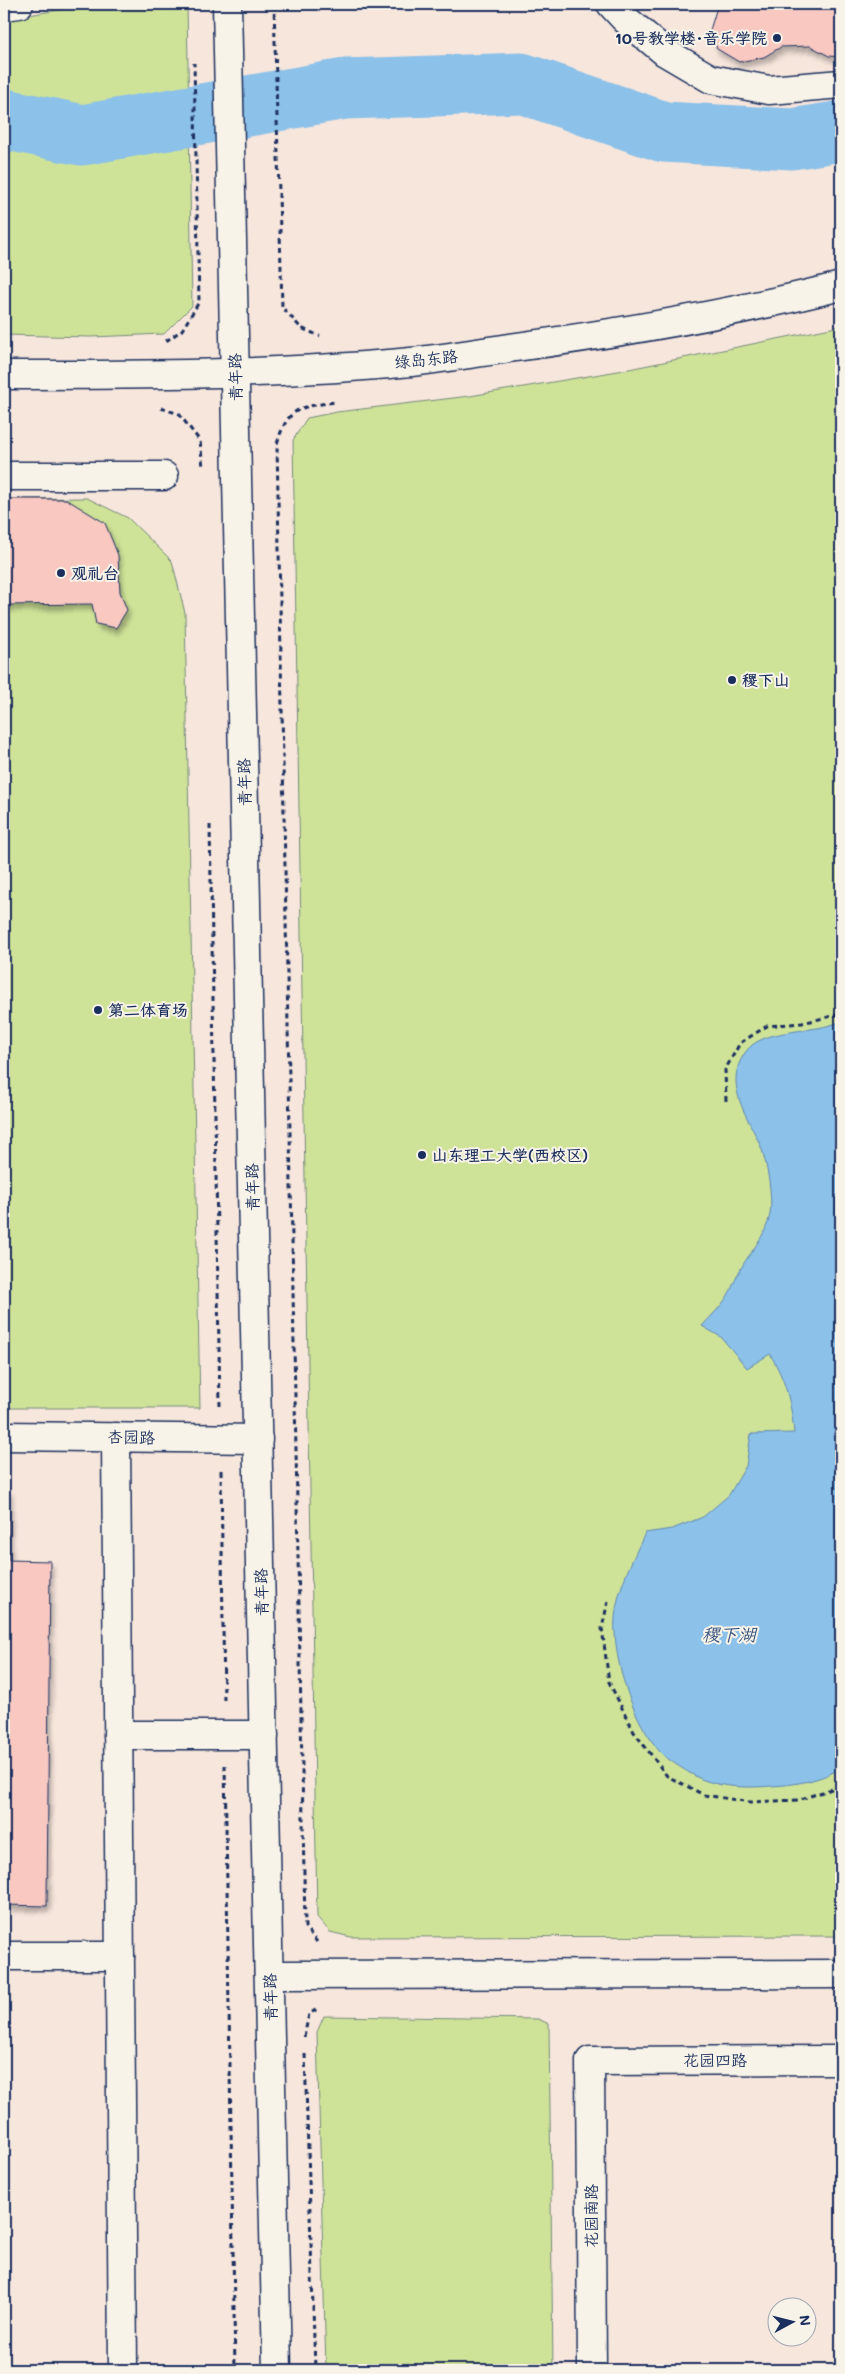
<svg xmlns="http://www.w3.org/2000/svg" width="845" height="2374" viewBox="0 0 845 2374" font-family="Mali,'LXGW WenKai TC',sans-serif">
<style>
.built{fill:#f7e6dc;fill-rule:evenodd}
.green{fill:#cfe398;stroke:#75897b}
.water{fill:#8cc1e9;stroke:#5f87b1}
.lines{fill:none;stroke-linecap:round;stroke-linejoin:round}
.river{stroke:#8cc1e9;stroke-width:61}
.building{fill:#f8c8c1;stroke:#1b2f5e;filter:url(#shadow)}
.minor-casing{stroke:#1b2f5e;stroke-width:31}
.path{stroke:#1b2f5e;stroke-width:3;stroke-dasharray:5 4;stroke-linecap:butt}
.minor{stroke:#f7f3e8;stroke-width:28}
.poi-dot{fill:#1b2f5e;stroke:#f7f3e8;stroke-width:2}
.labels{text-anchor:middle;stroke-width:4;stroke-linejoin:round;paint-order:stroke}
.poi-label{font-size:16px;font-weight:bold;fill:#1b2f5e;stroke:#f7f3e8;text-anchor:start}
.street-label{font-size:16px;fill:#1b2f5e;stroke:#f7f3e8}
.water-label{font-size:18px;font-style:italic;fill:#375481;stroke:#f7f3e8}
</style>
<defs>
<filter id="shadow"><feDropShadow dx="3" dy="5.5" stdDeviation="2.5" flood-color="#0004"/></filter>
</defs>
<rect width="100%" height="100%" fill="#f7f3e8"/>
<filter id="ink" filterUnits="userSpaceOnUse"><feTurbulence type="fractalNoise" baseFrequency=".02" numOctaves="2"/><feDisplacementMap in="SourceGraphic" scale="10" xChannelSelector="R" yChannelSelector="G"/><feConvolveMatrix kernelMatrix="1 2 1 2 8 2 1 2 1" color-interpolation-filters="sRGB"/></filter>
<g filter="url(#ink)">
<!-- built -->
<path class="built" d="M 4,4 L 841,4 L 841,2370 L 4,2370 ZM 778,2306 L 808,2306 L 808,2336 L 778,2336 Z"/>
<!-- green -->
<g class="green">
<polygon points="96,4 187,4 192,306 164,334 91,337 4,335 4,19"/>
<polygon points="841,326 841,1936 351,1937 330,1932 317,1917 293,440 307,418 337,412 470,396 624,370"/>
<polygon points="87,498 128,518 172,561 185,613 200,1408 4,1408 4,499"/>
<polygon points="324,2016 538,2019 549,2024 553,2370 326,2370 317,2032"/>
</g>
<!-- water -->
<path class="water" d="M 841,1021 L 841,1768 C 822,1780 795,1785 772,1786 C 749,1788 723,1788 701,1779 C 692,1775 666,1759 660,1752 C 634,1721 617,1672 615,1633 C 612,1597 631,1564 645,1533 L 672,1529 L 703,1517 L 729,1495 L 746,1466 L 751,1434 L 794,1433 C 791,1402 786,1381 770,1354 L 747,1368 L 721,1337 L 702,1326 C 710,1317 720,1308 727,1297 C 732,1289 735,1279 740,1270 C 750,1251 766,1237 770,1214 C 773,1196 767,1164 761,1147 C 748,1116 720,1082 748,1049 C 768,1027 815,1034 841,1021 Z"/>
<g class="lines">
<!-- river -->
<polyline class="river" points="4,119 82,135 345,89 521,83 664,132 792,139 841,131"/>
</g>
<!-- building -->
<g class="building">
<polygon points="718,4 841,4 841,57 829,56 810,46 781,47 764,57 739,62 717,49 710,30"/>
<polygon points="4,499 66,499 105,523 118,555 120,592 127,610 116,628 96,624 92,604 4,605"/>
<polygon points="4,1490 9,1490 9,1560 50,1561 47,1906 4,1905"/>
</g>
<g class="lines">
<!-- minor casing -->
<g class="minor-casing">
<g id="minor">
<polyline points="227,4 277,2370"/>
<polyline points="611,4 625,19 665,52 711,79 769,90 841,84"/>
<polyline points="4,6 19,4"/>
<path d="M 4,375 C 139,375 276,375 411,362 C 446,358 481,352 516,347 C 625,332 735,313 841,286"/>
<polyline points="4,476 164,476"/>
<polyline points="4,1436 258,1439"/>
<polyline points="116,1437 123,2370"/>
<polyline points="118,1735 264,1735"/>
<polyline points="4,1956 120,1956"/>
<polyline points="269,1975 841,1974"/>
<polyline points="592,2370 590,2061 841,2060"/>
</g>
</g>
<!-- path -->
<g class="path">
<polyline points="274,4 282,307 301,328 320,336"/>
<polyline points="166,341 182,330 199,302 194,63"/>
<polyline points="161,408 179,414 200,441 203,467"/>
<polyline points="210,825 220,1406"/>
<polyline points="726,1101 725,1070 740,1043 767,1026 802,1023 841,1014"/>
<polyline points="221,1470 224,1704"/>
<polyline points="608,1601 602,1628 609,1682 634,1732 667,1776 704,1795 750,1802 798,1800 841,1786"/>
<polyline points="225,1765 235,2370"/>
<path d="M 317,1942 L 305,1927 L 277,444 C 288,406 300,407 336,402"/>
<polyline points="304,2037 309,2014 319,2008"/>
<polyline points="305,2054 315,2370"/>
</g>
<!-- minor -->
<use href="#minor" class="minor"/>
</g>
</g>
<!-- markers -->
<g class="poi-dot">
<circle cx="777" cy="38" r="5"/>
<circle cx="61" cy="573" r="5"/>
<circle cx="732" cy="680" r="5"/>
<circle cx="98" cy="1010" r="5"/>
<circle cx="422" cy="1155" r="5"/>
</g>
<g class="labels">
<!-- poi labels -->
<g class="poi-label">
<text x="767" y="44" text-anchor="end">10号教学楼·音乐学院</text>
<text x="71" y="579">观礼台</text>
<text x="742" y="686">稷下山</text>
<text x="108" y="1016">第二体育场</text>
<text x="432" y="1161">山东理工大学(西校区)</text>
</g>
<!-- street labels -->
<g class="street-label">
<text transform="translate(426 359) rotate(-6)" y="6">绿岛东路</text>
<text transform="translate(235 377) rotate(-91)" y="6">青年路</text>
<text transform="translate(244 782) rotate(-91)" y="6">青年路</text>
<text transform="translate(252 1187) rotate(-91)" y="6">青年路</text>
<text transform="translate(131 1437) rotate(1)" y="6">杏园路</text>
<text transform="translate(261 1592) rotate(-91)" y="6">青年路</text>
<text transform="translate(270 1997) rotate(-91)" y="6">青年路</text>
<text x="715" y="2066">花园四路</text>
<text transform="translate(591 2216) rotate(-90)" y="6">花园南路</text>
</g>
<!-- water labels -->
<g class="water-label">
<text x="729" y="1641">稷下湖</text>
</g>
</g>
<!-- margin -->
<rect width="845" height="2374" fill="none" stroke="#f7f3e8" stroke-width="20"/>
<rect x="10" y="10" width="825" height="2354" fill="none" stroke="#1b2f5e" stroke-width="2" filter="url(#ink)"/>
<!-- north arrow -->
<g transform="translate(792 2322) rotate(83)"><circle r="24" fill="#f7f3e8" stroke="#9fa5b1"/>
<path d="M0-4L9 19L0 12L-9 19Z" fill="#1b2f5e"/>
<text y="-8" font-size="14" font-weight="bold" text-anchor="middle" fill="#1b2f5e">N</text>
</g>
</svg>
